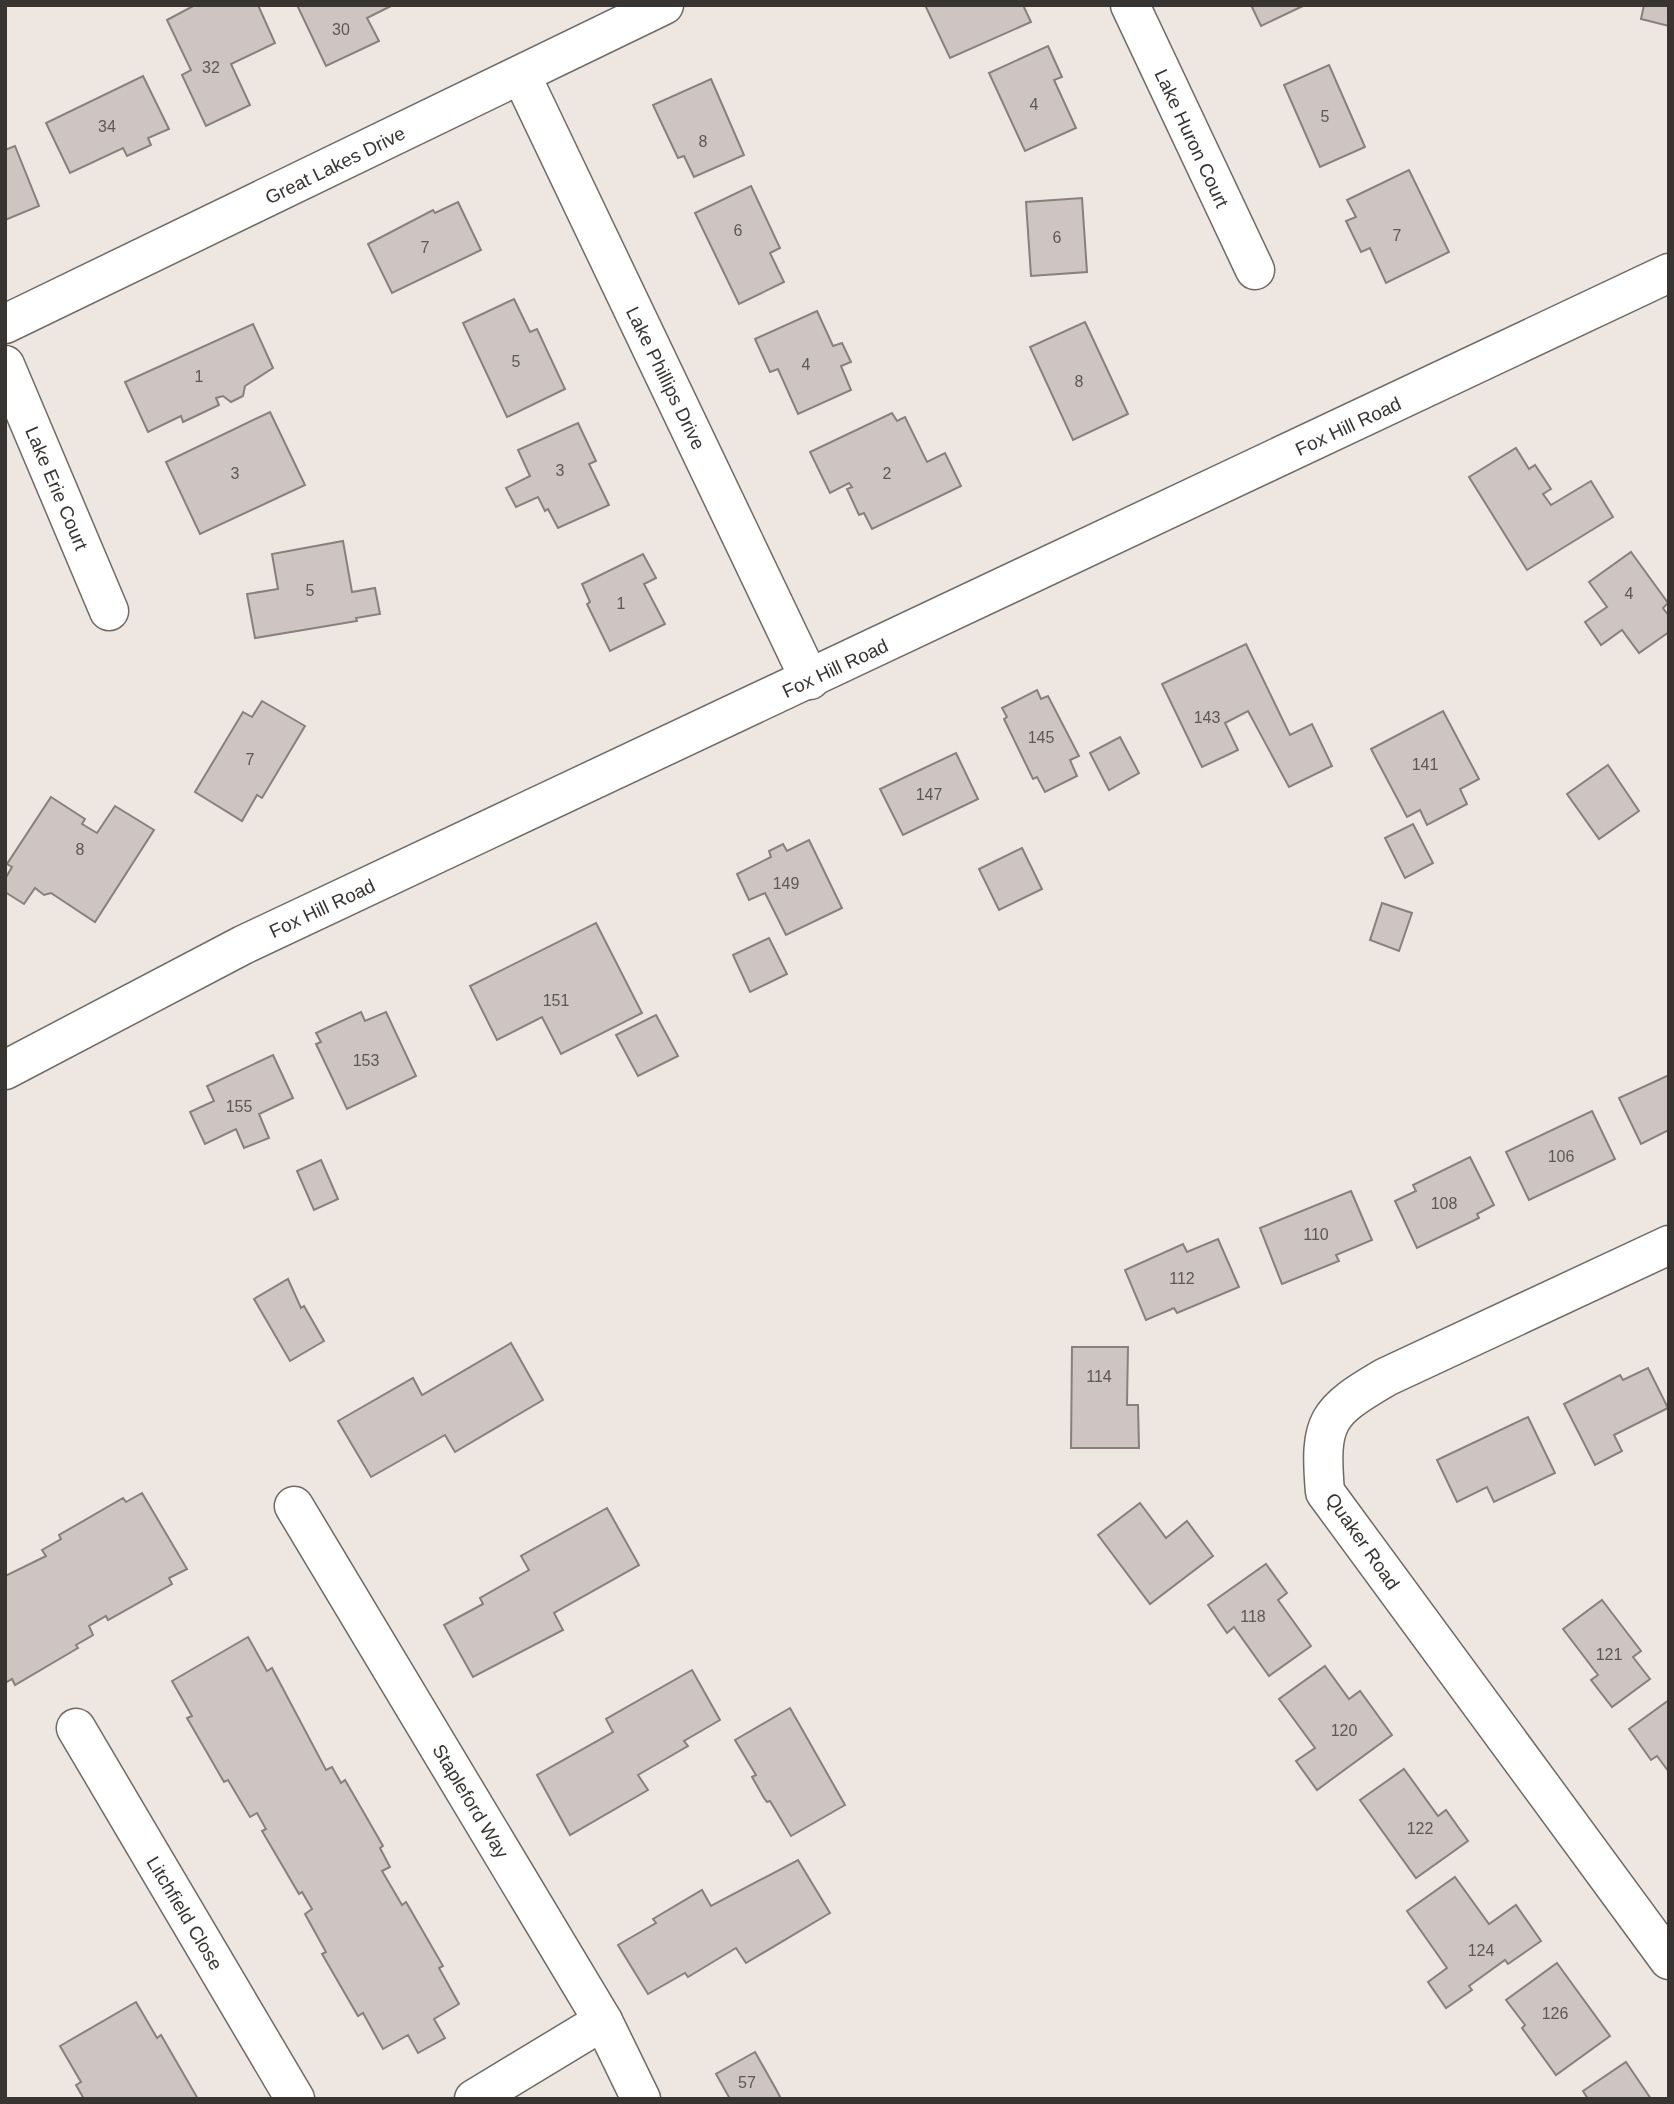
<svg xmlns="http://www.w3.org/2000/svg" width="1674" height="2104" viewBox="0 0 1674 2104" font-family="Arial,sans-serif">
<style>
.building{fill:#cec4c1;stroke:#88807d;stroke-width:2}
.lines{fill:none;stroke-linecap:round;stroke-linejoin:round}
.minor-casing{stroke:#706a65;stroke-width:41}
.major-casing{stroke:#706a65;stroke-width:41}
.minor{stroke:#fff;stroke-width:38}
.major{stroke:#fff;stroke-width:38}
.labels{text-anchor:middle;stroke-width:5;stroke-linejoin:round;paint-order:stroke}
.number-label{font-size:16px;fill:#5d5856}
.street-label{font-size:19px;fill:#373432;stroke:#fff}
</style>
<rect width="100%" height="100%" fill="#eee6e0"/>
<!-- building -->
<g class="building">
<polygon points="195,5 258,5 275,43 231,64 250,105 206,126 182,75 191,70 167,20"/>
<polygon points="297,5 393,5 367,18 379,41 326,66"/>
<polygon points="925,5 1023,5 1031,22 950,58"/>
<polygon points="1251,5 1305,5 1261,26"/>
<polygon points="1644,5 1669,5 1669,26 1641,19"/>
<polygon points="1048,46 1062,77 1054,80 1076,128 1025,151 989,73"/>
<polygon points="1329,65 1365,147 1320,167 1284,85"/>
<polygon points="143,76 169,129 148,138 151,145 127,156 123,148 70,173 46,123"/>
<polygon points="711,79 744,155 694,177 684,156 678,158 653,105"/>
<polygon points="15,146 39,206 5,220 5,150"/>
<polygon points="1409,170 1449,252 1386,283 1370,248 1361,252 1346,221 1356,217 1347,200"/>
<polygon points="751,186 780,248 770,253 784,282 739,304 695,213"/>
<polygon points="1082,198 1087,272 1031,276 1026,202"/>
<polygon points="458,202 481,250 392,293 368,244 433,210 435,213"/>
<polygon points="514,299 530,332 537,329 565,389 507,417 463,323"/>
<polygon points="817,311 833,346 842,343 851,362 841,366 851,390 798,414 778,369 770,372 755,339"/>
<polygon points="1085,322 1128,414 1073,440 1030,347"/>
<polygon points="253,324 273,368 245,386 243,396 231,402 223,396 216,398 219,405 183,422 181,416 148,432 125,382"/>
<polygon points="270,412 305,485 200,534 166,462"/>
<polygon points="892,413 897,421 905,417 927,462 945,453 961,486 872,529 864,513 859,515 847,489 852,487 849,483 830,493 810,452"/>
<polygon points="578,423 596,461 589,464 609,505 558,528 548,509 545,511 538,497 516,507 506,488 530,476 518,450"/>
<polygon points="1516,448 1529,469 1535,465 1551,489 1543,494 1551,505 1591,481 1613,517 1527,570 1469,477"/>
<polygon points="343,541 352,592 375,588 380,614 356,618 357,621 255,638 247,594 278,589 272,554"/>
<polygon points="1631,552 1668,603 1663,608 1669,616 1669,632 1639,653 1622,630 1601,645 1585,622 1607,607 1589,582"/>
<polygon points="643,554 656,578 644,584 665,624 610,651 587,604 590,602 582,584"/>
<polygon points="1246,644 1290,735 1312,724 1332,766 1289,787 1248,711 1225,723 1238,750 1202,767 1162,684"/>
<polygon points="1037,690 1041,699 1048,696 1079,756 1070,760 1077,776 1045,792 1037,777 1033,779 1004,719 1007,717 1002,708"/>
<polygon points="262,701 305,726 262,798 257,795 242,821 195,792 243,712 252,717"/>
<polygon points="1443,711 1479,779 1460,789 1467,804 1427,825 1420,810 1407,817 1371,749"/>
<polygon points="1120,737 1139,773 1109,790 1090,753"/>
<polygon points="956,753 978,799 903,835 880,789"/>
<polygon points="1608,765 1639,811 1599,839 1567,794"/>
<polygon points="51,797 85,819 82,824 97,833 115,806 154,830 95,922 51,893 44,895 35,888 24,904 5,892 5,879 12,867 7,864"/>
<polygon points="1413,824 1433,863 1405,878 1385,838"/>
<polygon points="809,840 842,908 786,935 765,893 749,900 737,874 771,857 769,851 783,844 787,851"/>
<polygon points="1022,848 1042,889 999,910 979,869"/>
<polygon points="1382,903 1412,913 1399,951 1370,940"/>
<polygon points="596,923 642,1013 561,1054 542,1017 497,1040 470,986"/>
<polygon points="769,938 787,974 750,992 733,955"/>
<polygon points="361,1012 365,1021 386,1012 416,1076 347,1109 316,1044 321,1042 316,1033"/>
<polygon points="656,1015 678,1056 638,1076 616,1035"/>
<polygon points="273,1055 293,1098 259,1114 269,1138 244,1148 236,1129 205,1144 190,1112 214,1101 207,1086"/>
<polygon points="1669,1075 1669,1130 1641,1144 1619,1098"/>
<polygon points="1592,1111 1615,1159 1529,1200 1506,1152"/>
<polygon points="1470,1157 1494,1205 1477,1214 1479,1218 1417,1248 1395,1201 1416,1191 1413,1185"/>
<polygon points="321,1160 338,1199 314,1210 297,1171"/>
<polygon points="1351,1191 1372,1240 1336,1255 1339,1261 1282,1284 1260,1228"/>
<polygon points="1218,1239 1239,1287 1177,1313 1174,1308 1146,1320 1125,1270 1183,1244 1187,1252"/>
<polygon points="288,1279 301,1308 304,1306 324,1341 290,1361 254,1299"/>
<polygon points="511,1343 543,1400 455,1452 445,1435 371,1477 338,1421 413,1378 422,1395"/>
<polygon points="1072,1347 1128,1347 1127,1405 1138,1405 1139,1448 1071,1448"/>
<polygon points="1648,1368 1668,1408 1614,1435 1622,1451 1595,1465 1564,1404 1620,1375 1623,1380"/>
<polygon points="1528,1417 1555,1473 1494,1502 1487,1487 1457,1502 1437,1460"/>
<polygon points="142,1493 187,1569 169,1578 172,1584 108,1620 106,1616 89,1626 93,1635 76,1645 78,1648 15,1685 12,1679 5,1683 5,1576 46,1556 42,1550 61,1539 59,1535 123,1498 126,1502"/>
<polygon points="1140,1503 1166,1538 1187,1521 1213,1556 1150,1604 1098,1535"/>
<polygon points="607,1508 639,1565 554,1613 563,1630 473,1677 444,1625 483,1604 480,1598 529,1570 521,1556"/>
<polygon points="1266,1564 1287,1593 1278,1600 1311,1646 1269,1676 1234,1627 1227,1633 1208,1605"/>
<polygon points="1602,1600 1641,1651 1633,1657 1650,1679 1612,1707 1591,1680 1598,1675 1563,1629"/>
<polygon points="248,1637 267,1671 272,1668 326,1770 332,1767 341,1783 345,1780 383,1846 380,1848 390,1867 382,1871 402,1905 406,1902 443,1966 439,1968 459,2004 434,2019 445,2038 418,2053 408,2035 383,2049 363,2013 358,2016 322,1954 326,1952 305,1914 312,1909 302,1892 299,1894 262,1831 266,1829 257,1813 250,1817 228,1780 224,1782 187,1718 192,1716 172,1681"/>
<polygon points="1325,1666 1349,1699 1360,1691 1392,1735 1317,1790 1296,1761 1315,1748 1279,1699"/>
<polygon points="692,1670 720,1720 684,1741 688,1746 638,1775 648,1790 570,1835 537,1775 613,1732 606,1719"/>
<polygon points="1669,1700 1669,1772 1657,1756 1651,1760 1629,1729"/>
<polygon points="790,1708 845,1805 791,1836 770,1801 767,1802 764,1798 752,1777 756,1775 735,1740"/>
<polygon points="1404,1769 1438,1816 1446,1810 1468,1841 1416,1878 1360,1800"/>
<polygon points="798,1860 830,1913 746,1963 736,1948 688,1977 685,1973 648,1994 618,1945 656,1923 653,1919 702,1890 711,1906"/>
<polygon points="1455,1877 1489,1924 1516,1905 1541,1941 1508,1964 1505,1960 1469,1986 1472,1990 1446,2008 1428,1982 1447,1968 1407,1911"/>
<polygon points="1557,1963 1610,2036 1556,2075 1522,2028 1525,2025 1506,2000"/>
<polygon points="136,2002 157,2038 161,2035 198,2099 84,2099 76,2085 81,2082 60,2046"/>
<polygon points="755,2052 777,2091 781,2099 730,2099 716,2074"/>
<polygon points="1626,2062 1651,2099 1588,2099 1583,2091"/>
</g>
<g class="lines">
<!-- minor casing -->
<g class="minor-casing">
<g id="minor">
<polyline points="1130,5 1255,270"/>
<polyline points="521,75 810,680"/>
<polyline points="5,324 664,5"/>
<polyline points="5,365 109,611"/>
<path d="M 1669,1245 L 1386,1377 C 1326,1412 1319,1421 1325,1492 L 1669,1960"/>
<polyline points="294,1506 603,2021 641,2099"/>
<polyline points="76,1728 295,2099"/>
<polyline points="474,2099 603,2021"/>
</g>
</g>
<!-- major casing -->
<g class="major-casing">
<polyline id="major" points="5,1070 243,945 1669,273"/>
</g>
<!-- minor -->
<use href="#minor" class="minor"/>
<!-- major -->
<use href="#major" class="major"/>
</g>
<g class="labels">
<!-- number labels -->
<g class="number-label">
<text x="341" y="35">30</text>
<text x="211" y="73">32</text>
<text x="1034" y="110">4</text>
<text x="1325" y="122">5</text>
<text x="107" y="132">34</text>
<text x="703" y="147">8</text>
<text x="738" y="236">6</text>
<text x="1397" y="241">7</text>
<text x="1057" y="243">6</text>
<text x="425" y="253">7</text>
<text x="516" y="367">5</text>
<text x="806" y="370">4</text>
<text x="199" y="382">1</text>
<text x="1079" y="387">8</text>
<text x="560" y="476">3</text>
<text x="235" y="479">3</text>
<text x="887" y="479">2</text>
<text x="310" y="596">5</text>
<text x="1629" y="599">4</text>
<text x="621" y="609">1</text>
<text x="1207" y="723">143</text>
<text x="1041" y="743">145</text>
<text x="250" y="765">7</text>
<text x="1425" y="770">141</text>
<text x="929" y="800">147</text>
<text x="80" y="855">8</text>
<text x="786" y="889">149</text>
<text x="556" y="1006">151</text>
<text x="366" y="1066">153</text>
<text x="239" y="1112">155</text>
<text x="1561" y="1162">106</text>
<text x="1444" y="1209">108</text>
<text x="1316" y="1240">110</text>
<text x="1182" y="1284">112</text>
<text x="1099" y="1382">114</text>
<text x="1253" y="1622">118</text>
<text x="1609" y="1660">121</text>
<text x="1344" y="1736">120</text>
<text x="1420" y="1834">122</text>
<text x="1481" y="1956">124</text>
<text x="1555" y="2019">126</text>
<text x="747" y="2088">57</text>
</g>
<!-- street labels -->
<g class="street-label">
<text transform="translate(1192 138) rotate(65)" y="7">Lake Huron Court</text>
<text transform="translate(335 165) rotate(-26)" y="7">Great Lakes Drive</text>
<text transform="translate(666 378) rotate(64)" y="7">Lake Phillips Drive</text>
<text transform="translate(1348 426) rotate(-25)" y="7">Fox Hill Road</text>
<text transform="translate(57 488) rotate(67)" y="7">Lake Erie Court</text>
<text transform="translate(835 668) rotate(-25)" y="7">Fox Hill Road</text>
<text transform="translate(322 908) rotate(-25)" y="7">Fox Hill Road</text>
<text transform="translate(1363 1541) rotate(55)" y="7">Quaker Road</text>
<text transform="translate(471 1801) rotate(59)" y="7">Stapleford Way</text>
<text transform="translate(185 1913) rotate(59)" y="7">Litchfield Close</text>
</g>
</g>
<!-- border -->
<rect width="1674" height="2104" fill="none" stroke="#373432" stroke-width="14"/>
</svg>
